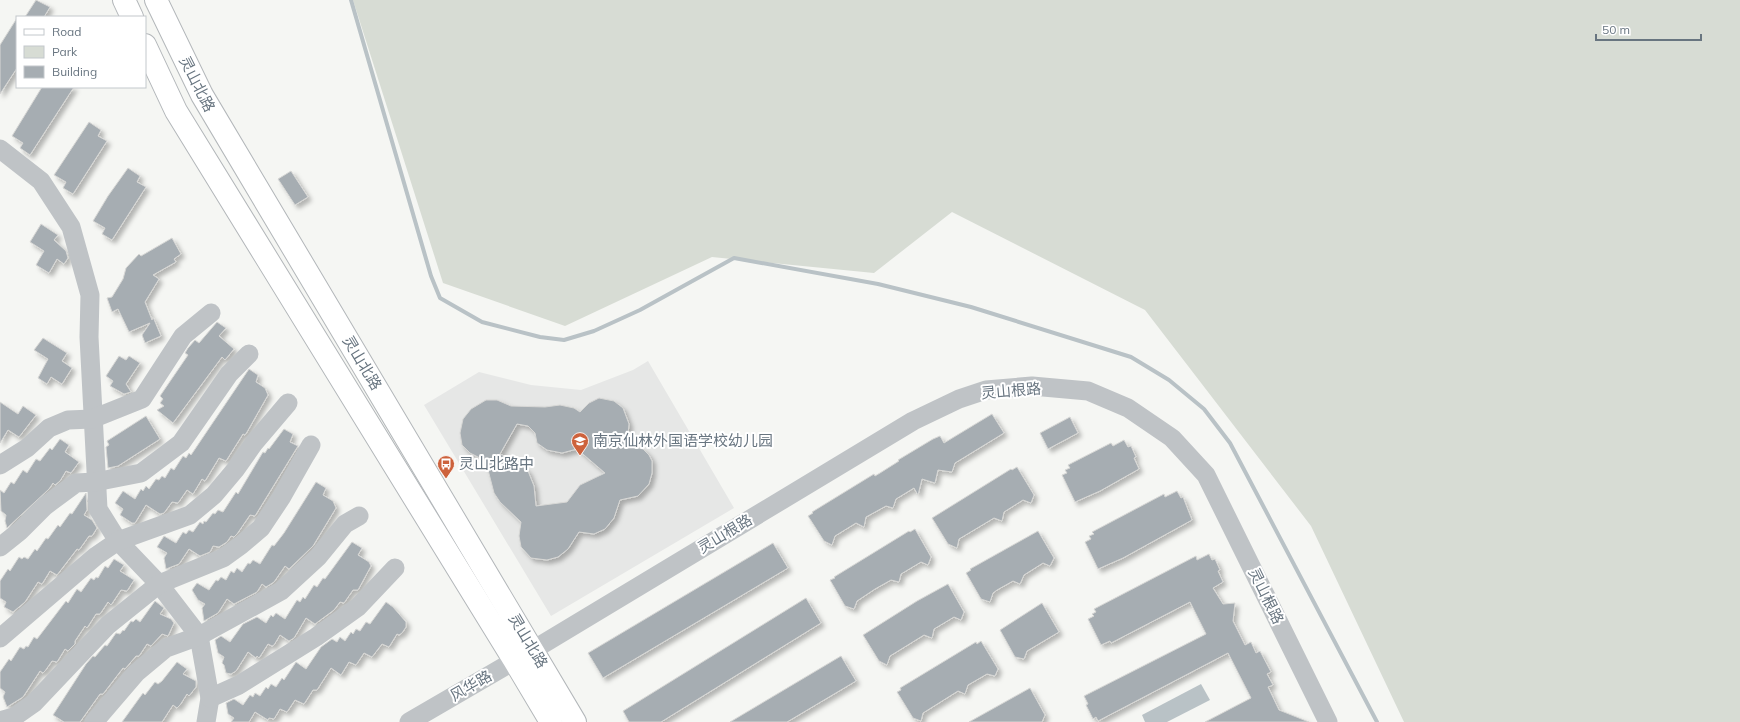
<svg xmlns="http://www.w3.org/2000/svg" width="1740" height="722" viewBox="0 0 1740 722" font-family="Mulish,'Noto Sans SC',sans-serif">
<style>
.built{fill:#e6e7e6}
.green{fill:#d7dcd4}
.water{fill:#b9c2c6}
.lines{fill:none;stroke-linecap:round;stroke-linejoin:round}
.stream{stroke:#b9c2c6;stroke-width:4}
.building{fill:#a6adb2;stroke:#d7d7d5;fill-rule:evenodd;filter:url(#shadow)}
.major-casing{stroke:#b3b7ba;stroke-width:24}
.minor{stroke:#bfc3c6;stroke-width:19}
.major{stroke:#fff;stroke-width:22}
.labels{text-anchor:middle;stroke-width:4;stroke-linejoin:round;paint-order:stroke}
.street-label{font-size:15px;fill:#687580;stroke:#fff}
.poi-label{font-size:15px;fill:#687580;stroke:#fff;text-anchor:start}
</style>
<defs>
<filter id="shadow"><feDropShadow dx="3.5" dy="3.5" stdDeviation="2" flood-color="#0004"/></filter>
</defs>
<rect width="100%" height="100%" fill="#f5f6f3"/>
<!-- built -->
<polygon class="built" points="648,361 734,508 551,616 424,405 479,372 531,385 581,390 633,370"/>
<!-- green -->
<polygon class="green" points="353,0 1740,0 1740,722 1404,722 1311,526 1145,310 952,212 874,273 712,257 565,326 443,283"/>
<!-- water -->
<polygon class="water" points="1201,684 1210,700 1167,722 1145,722 1142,715"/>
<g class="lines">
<!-- stream -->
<polyline class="stream" points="351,0 431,276 440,298 482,322 540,337 564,340 594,331 640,310 734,258 878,284 971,307 1131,357 1169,380 1204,409 1230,443 1377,722"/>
</g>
<!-- building -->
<g class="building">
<polygon points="36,0 50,7 44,17 25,17"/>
<polygon points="17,18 17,68 0,94 0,45"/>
<polygon points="42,87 74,87 30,155 20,148 23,143 12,136"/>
<polygon points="89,122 101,130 98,136 107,141 73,194 63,188 66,182 54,175"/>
<polygon points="128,168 140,176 137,182 146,187 112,240 102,234 105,228 93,221 108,196"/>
<polygon points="291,171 308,197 295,205 278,179"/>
<polygon points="41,224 58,235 54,240 66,251 68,258 64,264 57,259 49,273 36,265 44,251 30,242"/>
<polygon points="172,238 181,254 174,259 176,262 153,275 159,279 145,302 152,320 153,317 161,336 145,343 142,335 150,323 129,332 118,309 112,312 107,298 112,297 123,279 126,268 139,254 141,256"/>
<polygon points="217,322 226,328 219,336 234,349 225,360 222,357 173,423 157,410 164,406 160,403 163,399 160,396 188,355 185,353 188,348 195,340 199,343"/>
<polygon points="43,338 67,353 62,361 72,368 62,384 51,377 47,384 38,378 48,359 34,350"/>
<polygon points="119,356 126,360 129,356 140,363 126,384 131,392 124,394 110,386 113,381 106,376"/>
<polygon points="249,369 258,375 256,382 265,388 268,395 247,432 245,435 243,434 226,461 219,458 205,481 202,479 193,494 187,490 178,503 172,502 164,513 160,514 146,505 135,523 132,523 120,515 123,509 115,503 123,491 135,499 141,489 143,491 146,486 149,489 156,479 159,480 162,476 165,478 171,468 174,470 183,456 186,458 189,453 191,455"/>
<path d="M 599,398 L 614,401 L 623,408 L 629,424 L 627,445 L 643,449 L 649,455 L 652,461 L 652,473 L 649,484 L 638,496 L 620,500 L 614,518 L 605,529 L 594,534 L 579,532 L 568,549 L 558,557 L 547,560 L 531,558 L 521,547 L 519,536 L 521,522 L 500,502 L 494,493 L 487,466 L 484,460 L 470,453 L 462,445 L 460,433 L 463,419 L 471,409 L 486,400 L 497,400 L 511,406 L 545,407 L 560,405 L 574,408 L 580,412 L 589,403 ZM 517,424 L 528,426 L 535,433 L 537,443 L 547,450 L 562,453 L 577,449 L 605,473 L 580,485 L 567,502 L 536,506 L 534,486 L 528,471 L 516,461 L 500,454 Z"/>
<polygon points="0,402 18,414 23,406 36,415 19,437 8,430 0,443"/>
<polygon points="992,414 1004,433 955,463 952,472 938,470 935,483 922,479 918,495 914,488 896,499 893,508 886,506 866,517 864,527 856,523 835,536 832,545 824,541 808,516 813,513 812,512 874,474 875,476 880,473 899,461 898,460 933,439 940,436 944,443"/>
<polygon points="146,416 160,439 118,466 108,468 106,447 109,445 107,441"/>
<polygon points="1070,417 1078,433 1048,449 1040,433"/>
<polygon points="284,429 293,434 290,442 298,446 255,516 250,515 237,534 234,537 231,536 227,542 219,547 213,546 210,552 200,556 189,549 179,564 166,569 164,558 167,553 157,547 164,536 176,543 183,532 186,534 189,530 193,532 200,522 203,524 204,521 206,522 213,513 215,514 218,510 223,512 236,492 238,494 263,452 265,453 268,448 269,449"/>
<polygon points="60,439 69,445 65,452 79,462 71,473 66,471 60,481 55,485 53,483 49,489 7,528 5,521 6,515 1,511 0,490 4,493 11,482 14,484 23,470 27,473 36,459 40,461 50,448 52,450"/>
<polygon points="1124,440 1128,447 1131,446 1136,457 1134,458 1139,469 1100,491 1075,502 1062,475 1067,473 1065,470 1070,468 1068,465 1111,443 1113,446"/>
<polygon points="1017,467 1034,495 1031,503 1023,500 1004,512 1002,521 994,518 959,539 957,548 948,544 932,518 1011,469 1012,470"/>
<polygon points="316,482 326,488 323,495 333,501 336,508 313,546 289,569 285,566 274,582 266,587 262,584 257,592 234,604 227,599 218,613 204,621 202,608 205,604 198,600 192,590 197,583 209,590 216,580 218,581 221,577 226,580 231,571 234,573 237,568 242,572 248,563 250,564 253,560 260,564 272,545 274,546 284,533"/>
<polygon points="1177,491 1181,498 1183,497 1192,520 1123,558 1098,569 1085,542 1091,539 1089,536 1094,534 1092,532 1164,494 1165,497"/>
<polygon points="86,493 87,510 84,515 92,520 97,528 92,536 89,536 79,550 77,549 57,575 50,571 42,584 38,582 25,602 13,612 4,607 6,602 0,598 0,581 8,569 10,571 19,557 22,559 24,557 28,559 35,549 37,551 46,538 48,539 58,525 60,527 70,513 72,514"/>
<polygon points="915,529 931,557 928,565 921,562 901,574 899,582 891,580 875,589 857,601 854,609 845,606 830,580 835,578 834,577 909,531 910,532"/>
<polygon points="1038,531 1054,558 1050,566 1043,563 1024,575 1020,584 1013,581 997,590 993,593 990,602 981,599 966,573 971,570 970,569"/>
<polygon points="352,542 362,548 358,555 369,562 371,566 358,590 353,590 344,603 340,602 334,610 315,624 306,618 294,638 289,641 280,635 274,645 272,646 268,644 259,658 257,656 256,658 248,652 236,671 231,674 226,673 224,665 222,663 224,657 218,653 215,640 221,636 230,642 243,624 257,617 266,623 271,615 273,617 276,613 285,619 297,600 300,602 303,597 305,599 314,585 317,587 323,578 325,579"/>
<polygon points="773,543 788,568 603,678 588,653"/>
<polygon points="1209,554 1212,560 1215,559 1220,570 1218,571 1223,582 1213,588 1223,604 1235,603 1233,621 1245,645 1251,642 1256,653 1260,651 1271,672 1267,674 1273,685 1268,687 1279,710 1309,722 1205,722 1251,698 1228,653 1098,721 1096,717 1093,719 1086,705 1088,704 1084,696 1206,634 1190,602 1111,643 1110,641 1101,645 1088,619 1094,616 1092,614 1096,612 1094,609 1196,556 1197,560"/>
<polygon points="114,559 124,565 120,571 134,580 127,591 121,590 111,605 108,602 100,614 96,614 87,628 85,626 75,641 75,644 68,651 65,649 57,662 52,661 45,671 43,673 40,671 23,697 7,707 3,697 5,692 0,688 0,672 9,659 11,661 20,647 24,649 26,646 28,647 34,637 37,639 66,601 68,603 77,589 81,592 91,578 94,580 96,577 98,578 105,566 108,568"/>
<polygon points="948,584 964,612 961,620 954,617 934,629 932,638 924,635 890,656 887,665 879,661 863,635 917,601"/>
<polygon points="806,598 821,623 661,722 629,722 623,711"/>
<polygon points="155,601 164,608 160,614 171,619 174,623 168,636 162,634 151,646 147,644 139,656 136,656 125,669 123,668 103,694 100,694 80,722 64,722 53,715 86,664 93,656 95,657 105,645 107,646 116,633 120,634 123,630 124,631 131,621 133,622 136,619 140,622"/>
<polygon points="386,602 393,607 406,622 406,627 402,633 399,635 397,634 389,647 382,644 372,657 364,653 356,665 349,662 341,675 331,668 317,690 313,690 304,704 295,700 287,712 280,709 274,719 269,718 268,720 255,712 249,722 231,722 234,718 228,714 226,703 234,699 243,705 250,695 253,697 255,693 260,696 266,687 268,689 271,684 276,687 282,678 284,680 296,662 306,669 321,647 332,639 337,642 340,637 345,641 351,632 353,634 356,629 360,631 366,622 370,624"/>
<polygon points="1042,603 1059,632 1027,651 1024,659 1015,657 1000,630"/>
<polygon points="981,641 998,669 995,676 987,674 968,685 965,694 958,691 923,713 921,721 913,718 897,692 901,690 900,688 976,642 977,644"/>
<polygon points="841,656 856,681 787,722 730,722"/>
<polygon points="177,662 187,669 183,674 196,681 196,687 189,696 187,694 180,705 177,708 173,705 162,722 122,722 143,693 145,695 155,682 158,684 162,681"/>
<polygon points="1030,688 1045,715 1042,722 969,722"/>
</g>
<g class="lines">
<!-- major casing -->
<g class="major-casing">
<g id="major">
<polyline points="124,0 132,17"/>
<polyline points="156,0 202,95 575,722"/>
<polyline points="145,45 176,111 514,660 551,722"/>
</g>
</g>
<!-- minor -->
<g class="minor">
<polyline points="0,149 41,181 71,227 90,295 89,337 98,509 118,541 159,584 199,636 210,698 206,722"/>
<polyline points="0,465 27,448 49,428 68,420 92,419 142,399 183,336 211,313"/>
<polyline points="0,547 20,531 45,506 76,483 95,482 141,473 181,443 229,374 249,354"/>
<polyline points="0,638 96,556 118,541 190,515 214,495 235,470 254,443 288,403"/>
<polyline points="210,698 239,685 316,637 358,607 395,568"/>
<polyline points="0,721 14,717 34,703 108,625 159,584 223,558 241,545 261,528 281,498 311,445"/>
<polyline points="94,722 136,673 166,648 199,636 281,591 318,557 345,524 359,516"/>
<polyline points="409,722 533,650 913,421 959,399 986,390 1032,386 1088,391 1128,408 1172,438 1206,475 1328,722"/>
</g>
<!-- major -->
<use href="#major" class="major"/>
</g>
<!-- icons -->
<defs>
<g id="school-pin" transform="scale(0.9)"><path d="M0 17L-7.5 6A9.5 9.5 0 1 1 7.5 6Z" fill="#cd623c" stroke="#fff"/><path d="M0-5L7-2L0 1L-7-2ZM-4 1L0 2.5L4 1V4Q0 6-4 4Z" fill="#fff"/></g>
<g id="bus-pin" transform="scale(0.9)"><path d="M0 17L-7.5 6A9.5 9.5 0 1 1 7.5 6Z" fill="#cd623c" stroke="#fff"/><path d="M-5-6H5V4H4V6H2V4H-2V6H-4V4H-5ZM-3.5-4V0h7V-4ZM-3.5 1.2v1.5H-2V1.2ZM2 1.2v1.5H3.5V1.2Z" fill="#fff"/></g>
</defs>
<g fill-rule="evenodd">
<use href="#school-pin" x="580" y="441"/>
<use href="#bus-pin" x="446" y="464"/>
</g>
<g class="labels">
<!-- street labels -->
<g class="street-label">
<text transform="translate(197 84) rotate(63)" y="5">灵山北路</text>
<text transform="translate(362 363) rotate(59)" y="5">灵山北路</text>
<text transform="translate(1011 391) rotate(-5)" y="5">灵山根路</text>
<text transform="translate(725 534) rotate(-31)" y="5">灵山根路</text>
<text transform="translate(1266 596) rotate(64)" y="5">灵山根路</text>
<text transform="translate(528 641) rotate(59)" y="5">灵山北路</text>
<text transform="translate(471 686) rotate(-30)" y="5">风华路</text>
</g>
<!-- poi labels -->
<g class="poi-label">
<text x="593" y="446">南京仙林外国语学校幼儿园</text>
<text x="459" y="469">灵山北路中</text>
</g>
</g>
<!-- legend -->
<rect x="16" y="16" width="130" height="72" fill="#ffffff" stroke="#c3c8cc"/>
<rect x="24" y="29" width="20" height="6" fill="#ffffff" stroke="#c3c8cc"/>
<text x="52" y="36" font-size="12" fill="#687580">Road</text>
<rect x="24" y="46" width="20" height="12" fill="#d7dcd4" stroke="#c3c8cc"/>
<text x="52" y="56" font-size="12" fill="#687580">Park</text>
<rect x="24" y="66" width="20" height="12" fill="#a6adb2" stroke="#c3c8cc"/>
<text x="52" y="76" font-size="12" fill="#687580">Building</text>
<!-- scale -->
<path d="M1596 34v6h105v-6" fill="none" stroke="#687580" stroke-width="2"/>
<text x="1602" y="34" font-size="12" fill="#687580" stroke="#ffffff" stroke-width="3" paint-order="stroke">50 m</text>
</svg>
